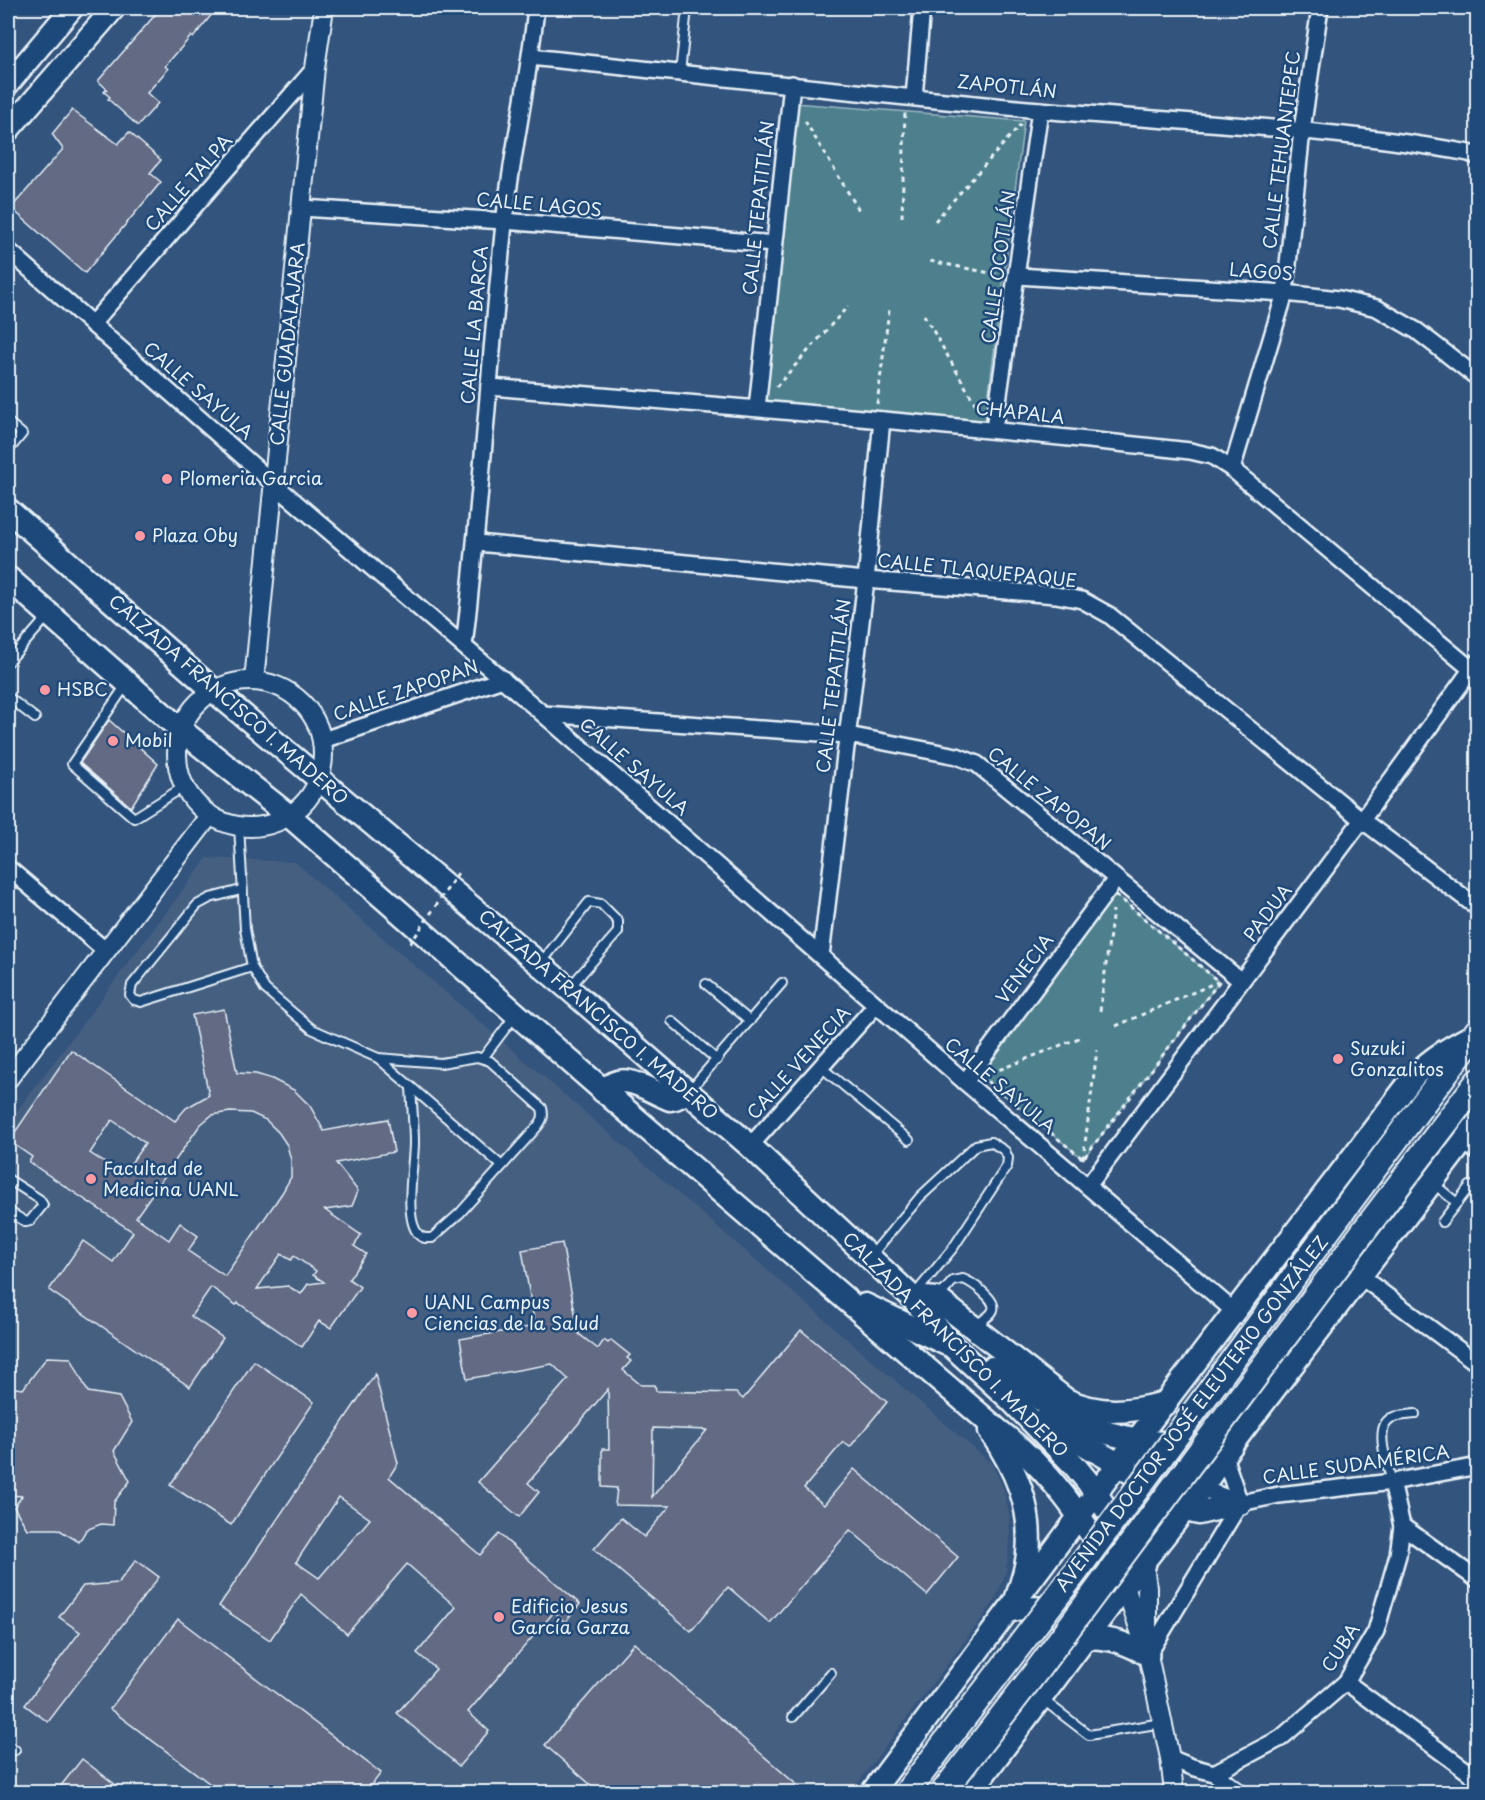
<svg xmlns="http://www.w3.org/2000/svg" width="1485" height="1800" viewBox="0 0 1485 1800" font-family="'Playpen Sans',sans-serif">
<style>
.built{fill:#445e81}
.green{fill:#4d808c;stroke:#9ab8c2;stroke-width:1.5}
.building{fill:#626a84;stroke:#e8f1f8;stroke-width:1.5;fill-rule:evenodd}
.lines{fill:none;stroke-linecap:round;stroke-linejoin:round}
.service-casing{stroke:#e8f1f8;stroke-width:12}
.minor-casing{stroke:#e8f1f8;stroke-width:20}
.tertiary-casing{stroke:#e8f1f8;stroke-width:22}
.secondary-casing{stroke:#e8f1f8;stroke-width:26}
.primary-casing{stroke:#e8f1f8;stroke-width:27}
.trunk-casing{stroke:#e8f1f8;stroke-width:28}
.path{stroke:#e8f1f8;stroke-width:3;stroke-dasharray:4.5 4.5;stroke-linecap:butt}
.service{stroke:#1f4a7a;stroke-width:8}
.minor{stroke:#1f4a7a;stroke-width:15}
.tertiary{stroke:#1f4a7a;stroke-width:18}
.secondary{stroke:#1f4a7a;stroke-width:21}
.primary{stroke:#1f4a7a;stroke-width:22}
.trunk{stroke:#1f4a7a;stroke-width:24}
.trunk-bridge-casing{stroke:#e8f1f8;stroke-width:28;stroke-linecap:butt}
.path-bridge{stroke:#e8f1f8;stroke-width:3;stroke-dasharray:4.5 4.5;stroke-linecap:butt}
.trunk-bridge{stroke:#1f4a7a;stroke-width:24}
.poi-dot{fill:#ff9aa2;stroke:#1f4a7a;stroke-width:2}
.labels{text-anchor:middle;stroke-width:5;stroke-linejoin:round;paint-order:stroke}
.street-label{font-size:18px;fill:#e8f1f8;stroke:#1f4a7a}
.poi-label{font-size:18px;fill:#e8f1f8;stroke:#1f4a7a;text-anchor:start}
</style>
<rect width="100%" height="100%" fill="#33547d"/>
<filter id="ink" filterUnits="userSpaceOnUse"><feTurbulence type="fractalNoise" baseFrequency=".0167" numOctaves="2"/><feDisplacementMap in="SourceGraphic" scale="12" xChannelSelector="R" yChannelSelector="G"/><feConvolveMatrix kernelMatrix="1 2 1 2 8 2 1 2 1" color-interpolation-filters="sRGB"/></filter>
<g filter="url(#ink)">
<!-- built -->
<polygon class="built" points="207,858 295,862 992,1464 1004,1490 1009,1513 1010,1541 1006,1572 995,1601 851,1792 8,1792 8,1123"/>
<!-- green -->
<g class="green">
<polygon points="794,103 1024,121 985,422 762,402"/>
<polygon points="1115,896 1120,898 1219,982 1083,1159 983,1078 982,1073 1110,899"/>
</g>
<!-- building -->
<g class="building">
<polygon points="161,8 217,8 193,38 191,36 187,41 165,66 168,69 147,93 158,103 138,126 108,99 110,97 104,92 107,89 98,81"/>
<polygon points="72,110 118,144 129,132 161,160 150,173 161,182 85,273 11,208 63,149 52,134"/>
<polygon points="109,720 158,764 131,807 80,763"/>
<path d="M 224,1009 L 237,1073 L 256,1074 L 272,1079 L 294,1090 L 310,1106 L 324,1131 L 388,1119 L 394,1152 L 336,1163 L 358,1191 L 352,1206 L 325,1210 L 361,1235 L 354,1246 L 366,1254 L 349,1279 L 360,1287 L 331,1328 L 319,1321 L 302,1347 L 238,1303 L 236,1305 L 211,1287 L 191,1316 L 223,1338 L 190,1387 L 49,1290 L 83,1241 L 113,1262 L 133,1232 L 29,1162 L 32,1157 L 9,1141 L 71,1050 L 175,1121 L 186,1108 L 209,1095 L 192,1015 ZM 230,1112 L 251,1113 L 266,1120 L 279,1133 L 287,1145 L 291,1160 L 291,1177 L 282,1193 L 225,1276 L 188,1251 L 198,1236 L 180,1223 L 169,1240 L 136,1217 L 200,1125 L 212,1115 ZM 112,1120 L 145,1143 L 123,1175 L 90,1153 ZM 281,1254 L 291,1260 L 294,1256 L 316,1271 L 313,1275 L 324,1282 L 308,1284 L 301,1294 L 288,1286 L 257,1289 Z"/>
<path d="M 562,1243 L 579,1334 L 598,1349 L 604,1340 L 608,1343 L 611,1340 L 630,1355 L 627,1358 L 631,1361 L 623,1370 L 641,1385 L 655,1385 L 656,1391 L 736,1393 L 743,1399 L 801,1330 L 887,1402 L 850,1447 L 843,1442 L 804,1488 L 824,1505 L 854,1469 L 958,1557 L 927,1595 L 850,1530 L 770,1623 L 728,1587 L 691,1631 L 594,1549 L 621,1518 L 644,1537 L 670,1506 L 615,1505 L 617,1488 L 602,1487 L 602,1449 L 609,1449 L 608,1389 L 528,1483 L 539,1492 L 519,1517 L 478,1482 L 568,1379 L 552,1364 L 467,1379 L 460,1339 L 535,1326 L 522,1250 ZM 653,1428 L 707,1430 L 652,1497 Z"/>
<polygon points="47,1357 71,1358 88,1392 119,1397 132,1422 114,1451 130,1481 114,1502 113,1525 101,1524 86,1530 79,1542 58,1529 27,1529 14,1507 22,1496 8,1495 8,1387 23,1389"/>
<polygon points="254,1361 314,1402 231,1525 170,1485"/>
<path d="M 375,1374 L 398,1463 L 389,1477 L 480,1555 L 499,1534 L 580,1604 L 565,1622 L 554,1612 L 468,1712 L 489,1731 L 459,1766 L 397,1713 L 436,1669 L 417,1653 L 456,1607 L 407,1564 L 347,1634 L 301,1594 L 270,1640 L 219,1606 ZM 339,1497 L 370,1519 L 319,1578 L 296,1562 Z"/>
<polygon points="136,1560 159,1577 48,1722 25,1705 80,1632 59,1617 83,1586 118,1583"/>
<polygon points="178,1619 381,1773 366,1792 221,1792 110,1709"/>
<polygon points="634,1643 805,1792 599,1792 545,1745"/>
<polygon points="82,1759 125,1792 56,1792"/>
</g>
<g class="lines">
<!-- service casing -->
<g class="service-casing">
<g id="service">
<polyline points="680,73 687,8"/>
<polyline points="8,422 22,434 8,451"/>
<polyline points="8,662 48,616"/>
<polyline points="126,685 72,764 134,818 185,786"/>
<polyline points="8,697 35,718"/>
<path d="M 239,826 L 245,929 L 252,967 L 265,989 L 312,1029 L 378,1058 L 441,1063 L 477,1057 L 490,1061 L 542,1108 C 544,1116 543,1119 538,1126 L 460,1213 L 432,1238 C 427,1238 423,1239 419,1235 C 403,1219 414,1165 414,1143 C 414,1125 412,1106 411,1087"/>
<polyline points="241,890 210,898 197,905 132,985 130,995 134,1000 141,1002 252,967"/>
<polyline points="541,963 589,902 601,904 618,921 618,932 570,987"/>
<polyline points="706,984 750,1021"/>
<polyline points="672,1021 717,1060"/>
<polyline points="378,1058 502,1166"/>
<polyline points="483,1058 514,1017"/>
<polyline points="821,1067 909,1140"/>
<polyline points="689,1091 782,983"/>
<polyline points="8,1179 39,1199 43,1205 30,1221 26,1222 8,1211"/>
<polyline points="1433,1183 1457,1203"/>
<polyline points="1442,1222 1470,1186"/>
<polyline points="870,1257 920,1197 976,1145 991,1142 1005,1151 1008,1158 1007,1166 953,1248 915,1294"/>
<path d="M 938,1298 L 953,1281 L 963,1279 C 971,1282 997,1299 993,1310 C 991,1316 980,1322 974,1326"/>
<path d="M 1392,1482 C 1388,1466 1373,1428 1391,1418 C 1398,1415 1408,1415 1415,1414"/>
<polyline points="1042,1699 1089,1735 1162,1723"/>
<polyline points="793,1717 831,1673"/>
<polyline points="8,1746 15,1750"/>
</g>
</g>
<!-- minor casing -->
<g class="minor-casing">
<g id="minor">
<path d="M 531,57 C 701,75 870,95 1040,110 C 1184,123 1328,127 1469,153 L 1478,157"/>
<polyline points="914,97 922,8"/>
<polyline points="302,208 504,221 774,244"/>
<polyline points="8,250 274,484 543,714 965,1082 1235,1312"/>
<polyline points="1018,276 1285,293 1339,299 1377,308 1417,331 1478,378"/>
<polyline points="92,324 315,68"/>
<path d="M 489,387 C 723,405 957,425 1190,451 L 1212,456 L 1232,469 L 1471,669"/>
<polyline points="757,408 792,84"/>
<polyline points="994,429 1040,110"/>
<polyline points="1232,469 1285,293 1302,130 1320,8"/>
<polyline points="477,543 866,580 1056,595 1082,600 1109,615 1362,820 1478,908"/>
<path d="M 464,646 C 481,506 489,365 504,224 C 512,151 529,80 536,8"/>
<polyline points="543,714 848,735 957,756 977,764 1241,981"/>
<polyline points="323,740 503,679"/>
<polyline points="8,868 106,951"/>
<polyline points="821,956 866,580 882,420"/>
<polyline points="965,1082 1116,879"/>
<polyline points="1462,1141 1478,1152"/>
<polyline points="750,1146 876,1005"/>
<polyline points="1088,1186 1362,820 1476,663"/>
<polyline points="1360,1276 1478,1364"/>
<polyline points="1224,1456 1240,1503"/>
<polyline points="1202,1488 1240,1503 1279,1495 1392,1482 1478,1466"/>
<polyline points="1402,1526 1478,1580"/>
<polyline points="1148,1655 1240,1503"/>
<polyline points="1346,1682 1478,1779"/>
<polyline points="1170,1758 1192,1767 1214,1773 1239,1792"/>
<polyline points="1214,1773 1281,1738 1346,1682 1376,1631 1398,1555 1402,1526 1392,1482"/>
</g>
</g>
<!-- tertiary casing -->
<g class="tertiary-casing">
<g id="tertiary">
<circle cx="250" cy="754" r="73"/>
<polyline points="254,681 315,68 324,8"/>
<polyline points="8,1079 210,815"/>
<polyline points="1144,1565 1147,1588 1147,1635"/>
<polyline points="1125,1586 1148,1655 1170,1758 1174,1792"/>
</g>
</g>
<!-- secondary casing -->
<g class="secondary-casing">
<g id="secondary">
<polyline points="8,84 72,8"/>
<polyline points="8,130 114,8"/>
<path d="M 1009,1611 C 1039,1604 1069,1606 1071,1643"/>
<path d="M 1088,1638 C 1111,1637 1128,1644 1148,1655"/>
<path d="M 872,1792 L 1131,1447 L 1415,1075 C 1432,1057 1452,1046 1475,1034"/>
<polyline points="971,1792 1125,1586 1202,1488 1231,1446 1478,1122"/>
</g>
</g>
<!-- primary casing -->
<g class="primary-casing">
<g id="primary">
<polyline points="8,510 213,690 569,989 750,1146 912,1297 953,1347 1012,1401 1074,1465 1088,1482 1144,1565"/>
<path d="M 8,578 L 181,730 L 293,819 L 387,901 L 620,1105 L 999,1431 C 1057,1475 1087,1527 1125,1586"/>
<path d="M 603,1091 C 625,1069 646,1090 670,1099 L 675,1098 L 688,1092"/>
<path d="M 912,1297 L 937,1299 L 1066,1400 C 1101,1416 1130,1412 1166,1403"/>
<polyline points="865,1305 947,1344"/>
<path d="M 992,1368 C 1004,1376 1018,1383 1031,1392 C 1045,1402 1057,1413 1073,1420 C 1122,1443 1177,1446 1231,1446"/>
<polyline points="1044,1421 1120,1465 1185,1510 1199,1513 1240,1503"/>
<path d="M 990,1431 C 1015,1468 1033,1507 1028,1553 C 1027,1570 1020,1587 1015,1603"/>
<polyline points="1141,1453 1202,1488"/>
</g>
</g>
<!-- trunk casing -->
<g class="trunk-casing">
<g id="trunk">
<polyline points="1339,1216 1478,1030"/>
<polyline points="1363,1232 1478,1081"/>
</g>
</g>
<!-- path -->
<g class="path">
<polyline points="805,121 860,212"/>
<polyline points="902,217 905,111"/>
<polyline points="935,221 1021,124"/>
<polyline points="930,261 1000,275"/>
<polyline points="924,315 980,412"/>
<polyline points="776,387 848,306"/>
<polyline points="877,404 889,310"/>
<polygon points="1115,896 1120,898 1219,982 1083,1159 983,1078 982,1073 1110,899"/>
<polyline points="1100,1011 1113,910"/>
<polyline points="1116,1026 1217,982"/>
<polyline points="991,1073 1079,1038"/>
<polyline points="1083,1159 1097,1050"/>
</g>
<!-- service -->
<use href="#service" class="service"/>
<!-- minor -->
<use href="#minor" class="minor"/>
<!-- tertiary -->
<use href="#tertiary" class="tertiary"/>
<!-- secondary -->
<use href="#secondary" class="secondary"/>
<!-- primary -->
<use href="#primary" class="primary"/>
<!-- trunk -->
<use href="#trunk" class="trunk"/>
<!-- trunk-bridge casing -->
<g class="trunk-bridge-casing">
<g id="trunk-bridge">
<polyline points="907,1792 1075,1573 1339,1216"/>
<polyline points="943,1792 1038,1669 1363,1232"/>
</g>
</g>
<!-- path-bridge -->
<polyline class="path-bridge" points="410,944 460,870"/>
<!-- trunk-bridge -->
<use href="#trunk-bridge" class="trunk-bridge"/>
</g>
</g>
<!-- markers -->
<g class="poi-dot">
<circle cx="167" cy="479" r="6"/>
<circle cx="140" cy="536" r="6"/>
<circle cx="45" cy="690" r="6"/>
<circle cx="113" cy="741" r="6"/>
<circle cx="1338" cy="1059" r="6"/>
<circle cx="91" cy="1179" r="6"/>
<circle cx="412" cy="1313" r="6"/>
<circle cx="499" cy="1617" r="6"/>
</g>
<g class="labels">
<!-- street labels -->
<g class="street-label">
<text transform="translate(1007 87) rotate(6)" y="6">ZAPOTLÁN</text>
<text transform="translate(1282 150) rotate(-83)" y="6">CALLE TEHUANTEPEC</text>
<text transform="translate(189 183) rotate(-49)" y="6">CALLE TALPA</text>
<text transform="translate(539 205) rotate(5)" y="6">CALLE LAGOS</text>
<text transform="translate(759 208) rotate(-84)" y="6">CALLE TEPATITLÁN</text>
<text transform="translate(999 267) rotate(-82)" y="6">CALLE OCOTLÁN</text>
<text transform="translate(1261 272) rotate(4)" y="6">LAGOS</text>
<text transform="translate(475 325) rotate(-85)" y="6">CALLE LA BARCA</text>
<text transform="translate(288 344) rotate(-84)" y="6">CALLE GUADALAJARA</text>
<text transform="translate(198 391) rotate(41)" y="6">CALLE SAYULA</text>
<text transform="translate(1020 413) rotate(6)" y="6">CHAPALA</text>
<text transform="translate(977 571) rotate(6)" y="6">CALLE TLAQUEPAQUE</text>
<text transform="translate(834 686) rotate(-83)" y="6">CALLE TEPATITLÁN</text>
<text transform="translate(406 691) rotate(-19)" y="6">CALLE ZAPOPAN</text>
<text transform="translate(228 700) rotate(41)" y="6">CALZADA FRANCISCO I. MADERO</text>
<text transform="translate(634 767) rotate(41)" y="6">CALLE SAYULA</text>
<text transform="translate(1049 799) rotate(39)" y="6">CALLE ZAPOPAN</text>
<text transform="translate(1268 913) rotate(-53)" y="6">PADUA</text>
<text transform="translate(1025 969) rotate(-53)" y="6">VENECIA</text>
<text transform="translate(598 1015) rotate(41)" y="6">CALZADA FRANCISCO I. MADERO</text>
<text transform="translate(799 1063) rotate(-48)" y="6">CALLE VENECIA</text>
<text transform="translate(1000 1086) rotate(40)" y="6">CALLE SAYULA</text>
<text transform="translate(955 1345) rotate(45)" y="6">CALZADA FRANCISCO I. MADERO</text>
<text transform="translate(1192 1414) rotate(-53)" y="6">AVENIDA DOCTOR JOSÉ ELEUTERIO GONZÁLEZ</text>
<text transform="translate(1356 1465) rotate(-8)" y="6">CALLE SUDAMÉRICA</text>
<text transform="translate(1341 1648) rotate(-57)" y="6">CUBA</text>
</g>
<!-- poi labels -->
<g class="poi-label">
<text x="179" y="485">Plomeria Garcia</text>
<text x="152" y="542">Plaza Oby</text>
<text x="57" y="696">HSBC</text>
<text x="125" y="747">Mobil</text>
<text x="1350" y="1055">Suzuki<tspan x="1350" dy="21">Gonzalitos</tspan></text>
<text x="103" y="1175">Facultad de<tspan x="103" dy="21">Medicina UANL</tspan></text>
<text x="424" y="1309">UANL Campus<tspan x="424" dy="21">Ciencias de la Salud</tspan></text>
<text x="511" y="1613">Edificio Jesus<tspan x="511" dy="21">García Garza</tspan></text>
</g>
</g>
<!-- margin -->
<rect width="1485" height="1800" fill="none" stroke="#1f4a7a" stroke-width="30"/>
<rect x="15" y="15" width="1455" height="1770" fill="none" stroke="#e8f1f8" stroke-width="2" filter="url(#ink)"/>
</svg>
